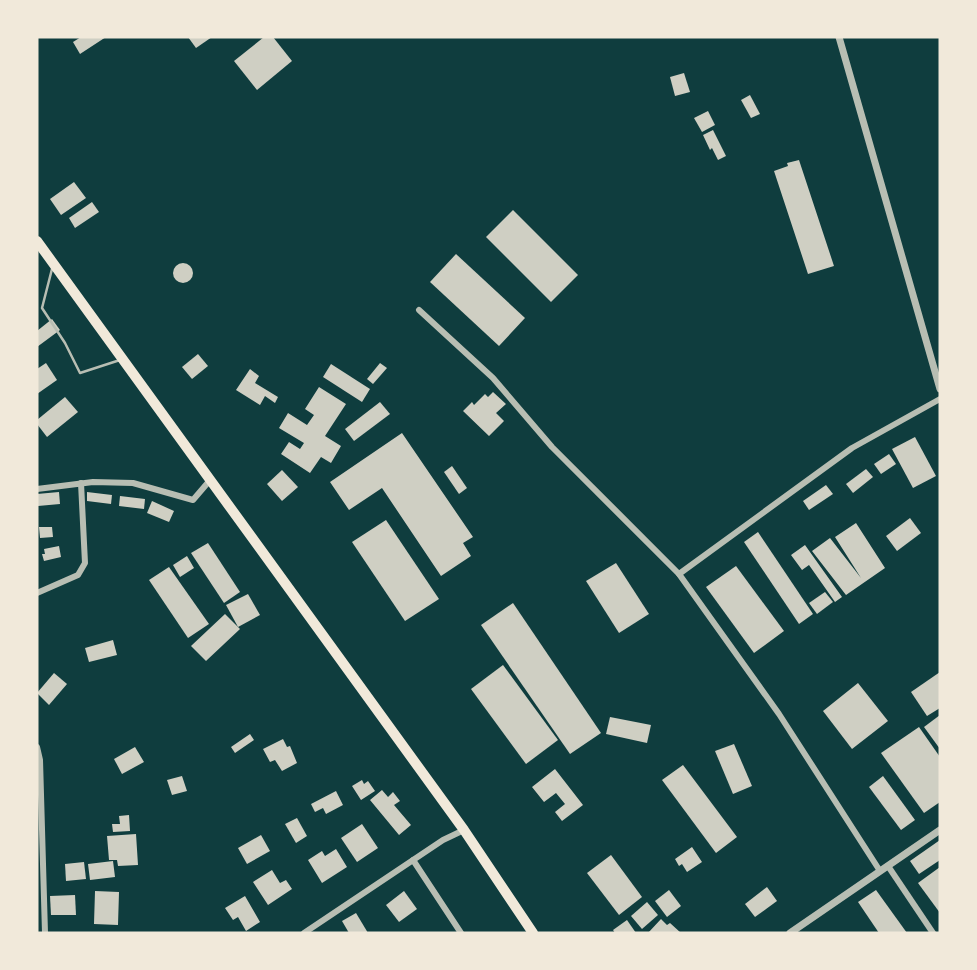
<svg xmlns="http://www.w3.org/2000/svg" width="977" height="970" viewBox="0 0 977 970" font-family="'Sofia Sans Condensed',sans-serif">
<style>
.building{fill:#cfcfc3}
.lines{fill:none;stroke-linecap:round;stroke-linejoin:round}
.service{stroke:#b8beb3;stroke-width:2.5}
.minor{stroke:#b8beb3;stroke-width:6}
.tertiary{stroke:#b8beb3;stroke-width:7}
.trunk{stroke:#f1e9da;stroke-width:10}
</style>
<rect width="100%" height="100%" fill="#0f3d3e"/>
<!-- building -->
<g class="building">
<polygon points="81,37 106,37 80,54 73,42"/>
<polygon points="188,37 212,37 196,48"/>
<polygon points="264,37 273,37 292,61 257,90 234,61"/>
<polygon points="684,73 690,92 675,96 670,77"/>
<polygon points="750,95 760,114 751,118 741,100"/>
<polygon points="708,111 715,125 702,132 694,118"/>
<polygon points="713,130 726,156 718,160 712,148 710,150 703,135"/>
<polygon points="799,160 834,266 808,274 774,171 788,166 787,163"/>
<polygon points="74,182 86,198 61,215 50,199"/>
<polygon points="92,202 99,212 75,228 69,218"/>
<polygon points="513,210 578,275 551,302 486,237"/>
<polygon points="456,254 525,318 499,346 430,282"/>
<circle cx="183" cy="273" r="10"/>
<polygon points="52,319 60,330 37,347 37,331"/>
<polygon points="198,354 208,366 192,379 182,367"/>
<polygon points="46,363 57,380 37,394 37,369"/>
<polygon points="380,363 387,368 373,384 367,379"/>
<polygon points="331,364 370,389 362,402 323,377"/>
<polygon points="250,369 259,376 255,383 278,397 275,403 265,396 260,405 236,390"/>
<polygon points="319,387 346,404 325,436 341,446 331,463 321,457 310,473 281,454 289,442 300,449 304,443 279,428 288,413 307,425 314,415 305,409"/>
<polygon points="493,392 506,404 496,413 504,421 489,436 463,411 472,402 474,405 485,394 488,397"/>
<polygon points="65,397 78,412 47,437 37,424 37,420"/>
<polygon points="380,402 390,414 354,441 345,429"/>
<polygon points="402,433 473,537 463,543 471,556 441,576 382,488 349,510 330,482"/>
<polygon points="915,437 936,476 913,488 892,449"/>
<polygon points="889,454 896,464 881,474 874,464"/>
<polygon points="452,466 467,488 459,494 444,472"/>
<polygon points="866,469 873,477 853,493 846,484"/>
<polygon points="282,470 298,487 282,501 267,484"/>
<polygon points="826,485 833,494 809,510 803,501"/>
<polygon points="59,492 60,504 38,506 37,494"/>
<polygon points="87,492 112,495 111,504 87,501"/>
<polygon points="120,496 145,499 144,509 119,506"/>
<polygon points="152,501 174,511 169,522 147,513"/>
<polygon points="910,518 921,533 897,551 886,536"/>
<polygon points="386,520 439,599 405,621 352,542"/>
<polygon points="856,523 885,568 846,595 812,551 830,538 861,578 835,537"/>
<polygon points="39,527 52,527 53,537 40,538"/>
<polygon points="758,532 813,614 799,624 744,542"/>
<polygon points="208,543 240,592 224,603 191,553"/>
<polygon points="805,545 842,597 835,602 809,565 802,570 791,555"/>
<polygon points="59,546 61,557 44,561 42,554 45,554 44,549"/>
<polygon points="187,556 194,568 180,577 173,565"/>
<polygon points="616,563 649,614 619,633 586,581"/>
<polygon points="736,566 784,631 754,653 706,587"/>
<polygon points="169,567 209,624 188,638 149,580"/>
<polygon points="825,592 833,602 817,614 809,603"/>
<polygon points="248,594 260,615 238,627 226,605"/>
<polygon points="513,603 601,733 570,754 481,625"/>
<polygon points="225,614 240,629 206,661 191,646"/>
<polygon points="113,640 117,655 89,662 85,648"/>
<polygon points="503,665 558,740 526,764 471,689"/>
<polygon points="940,672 940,708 927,716 911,692"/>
<polygon points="54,673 67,684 49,705 37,693"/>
<polygon points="858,683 888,721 852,749 823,711"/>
<polygon points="940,715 940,749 924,727"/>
<polygon points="610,717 651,725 647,743 606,734"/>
<polygon points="919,727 940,757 940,802 924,813 881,753"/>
<polygon points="250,734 254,740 235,753 231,747"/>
<polygon points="283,739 287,747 290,746 297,763 282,771 275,760 270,762 263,749"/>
<polygon points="734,744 752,786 733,794 715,751"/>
<polygon points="135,747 144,762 122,774 114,759"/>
<polygon points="683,765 737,837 716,853 662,780"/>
<polygon points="555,769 583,805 562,821 555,812 565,804 556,793 544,802 532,787"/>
<polygon points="182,776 187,791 172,795 167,780"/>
<polygon points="883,776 915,820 901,830 869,787"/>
<polygon points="362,780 364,784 368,781 375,791 361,800 352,786"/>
<polygon points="382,790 388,797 393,792 400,801 394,805 411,825 399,835 370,800"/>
<polygon points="336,791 343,805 326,814 323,808 315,812 311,804"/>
<polygon points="129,815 130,831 113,832 112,824 120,824 119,816"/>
<polygon points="297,818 307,836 296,843 285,824"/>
<polygon points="362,824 378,848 357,862 341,838"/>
<polygon points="136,834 138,865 118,866 117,860 109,860 107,836"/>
<polygon points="261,835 270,851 247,864 238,848"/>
<polygon points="940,840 940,860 919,874 910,861"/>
<polygon points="692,847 702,862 687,872 682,864 679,866 675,859"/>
<polygon points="336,849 347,867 322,883 308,860 322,851 325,856"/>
<polygon points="611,855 642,897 619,915 587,873"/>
<polygon points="113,861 115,877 90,880 88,864"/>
<polygon points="84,862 86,879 66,881 65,864"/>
<polygon points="940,867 940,913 918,883"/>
<polygon points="272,870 280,883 286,880 292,889 268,905 253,882"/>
<polygon points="767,887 777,901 755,917 745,904"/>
<polygon points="669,890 681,906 667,917 655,901"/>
<polygon points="876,890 907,933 879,933 858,902"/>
<polygon points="95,891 119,892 118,925 94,924"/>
<polygon points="404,891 417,909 399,922 386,905"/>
<polygon points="75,895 76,915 51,915 50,896"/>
<polygon points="245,896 260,922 246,931 238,917 233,920 225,908"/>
<polygon points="647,902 658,915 642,929 631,916"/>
<polygon points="356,913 368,933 349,933 342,921"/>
<polygon points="661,919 667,925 670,923 681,933 648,933"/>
<polygon points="627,920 636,933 615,933 613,930"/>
</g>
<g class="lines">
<!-- service -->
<polyline class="service" points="52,269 42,308 65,343 80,373 120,360"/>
<!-- minor -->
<g class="minor">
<polyline points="419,310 493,378 552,447 679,574 779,714 880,871"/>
<polyline points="37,489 93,482 133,483 193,500 211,479"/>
<polyline points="679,574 852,448 940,399"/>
<polyline points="37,593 78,575 85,563 81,483"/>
<polyline points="37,747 40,760 45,933"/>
<polyline points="413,860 461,933"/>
<polyline points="888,866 933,933"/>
<polyline points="304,933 443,840 464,830"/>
</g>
<!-- tertiary -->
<g class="tertiary">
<polyline points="839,37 940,389"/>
<polyline points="790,933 940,830"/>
</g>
<!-- trunk -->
<polyline class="trunk" points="37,241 464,830 533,933"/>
</g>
<!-- border -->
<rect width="977" height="970" fill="none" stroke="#f1e9da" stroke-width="77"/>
</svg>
